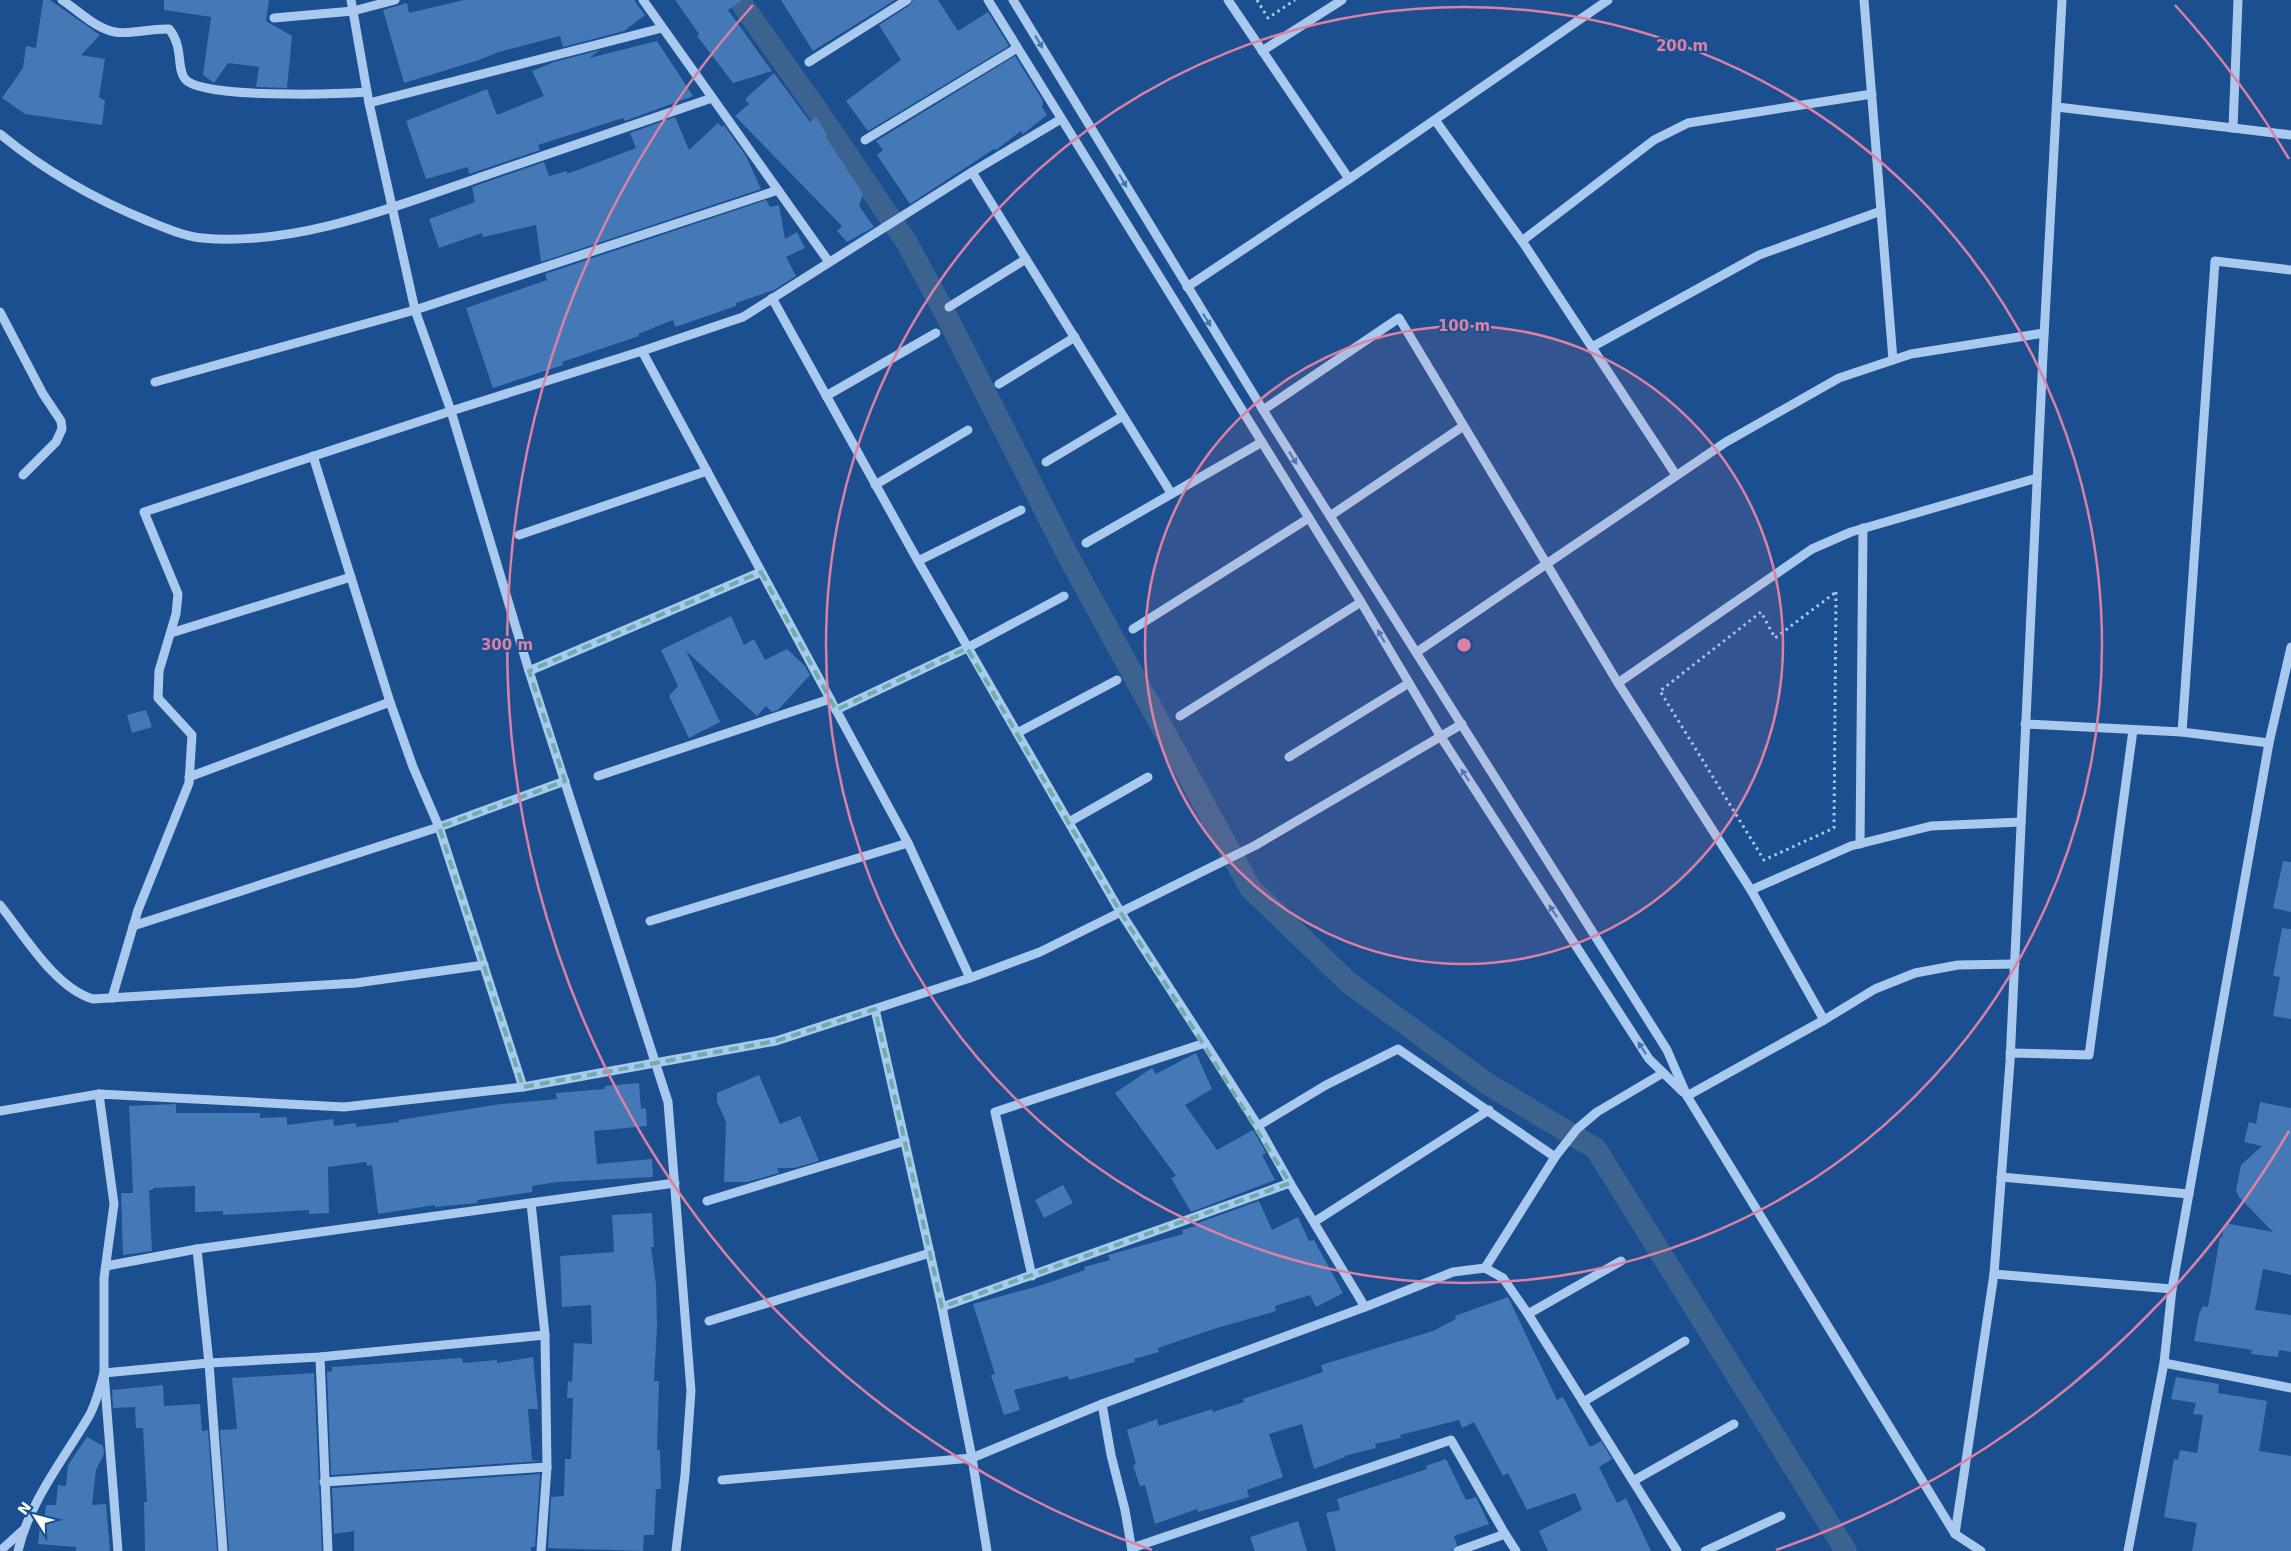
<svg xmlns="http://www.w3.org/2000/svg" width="2291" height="1551" viewBox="0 0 2291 1551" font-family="'DejaVu Sans',sans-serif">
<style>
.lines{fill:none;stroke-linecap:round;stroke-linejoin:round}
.canal{stroke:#3c6290;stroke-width:22}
.building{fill:#4478b7}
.path{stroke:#a9c9ee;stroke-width:3;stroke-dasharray:2.5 4;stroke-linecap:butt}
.minor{stroke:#a9c9ee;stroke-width:9}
.oneway{fill:#4674ac}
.marked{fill:none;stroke:#6fada8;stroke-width:4;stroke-dasharray:10 6;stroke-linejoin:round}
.ring{fill:none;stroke:#dd80a5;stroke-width:2.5}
.centre{fill:#dd80a5;stroke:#1b4f8f;stroke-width:2.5}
.ring-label{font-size:15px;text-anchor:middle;font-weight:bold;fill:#dd80a5;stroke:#1b4f8f;stroke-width:4;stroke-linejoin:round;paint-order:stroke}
</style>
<rect width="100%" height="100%" fill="#1b4f8f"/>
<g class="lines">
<!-- canal -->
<polyline class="canal" points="739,0 815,107 907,243 944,311 1067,554 1250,888 1349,983 1488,1084 1596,1149 1846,1551"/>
</g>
<!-- building -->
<g class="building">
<polygon points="43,0 50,0 100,35 81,55 105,59 99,97 105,101 102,125 25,114 2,98 23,68 26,46 36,48"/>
<polygon points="164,0 269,0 266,21 292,36 287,88 256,87 259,67 228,63 214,83 203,75 211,17 164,10"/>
<polygon points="464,0 634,0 645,15 624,31 563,47 560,36 499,52 479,60 404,83 383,10 407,3 409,13"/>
<polygon points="675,0 742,0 728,10 772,71 733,83 697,36 699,34"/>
<polygon points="781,0 895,0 813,51"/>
<polygon points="913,0 938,0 958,31 988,12 1009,46 868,131 846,101 901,60 879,25 910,5"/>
<polygon points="657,41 693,96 625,121 623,118 538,145 540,150 469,174 468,167 426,179 406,121 487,89 497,115 544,96 532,71 554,62 600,50 589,58"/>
<polygon points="1015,56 1043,101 1042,107 1047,115 1023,134 1021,131 996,150 994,149 910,204 877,155 883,150 876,141"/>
<polygon points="774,73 810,122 816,116 827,135 826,137 863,194 859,206 874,227 847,242 837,231 842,226 735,116 749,104 745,99"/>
<polygon points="675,117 689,150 718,123 722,127 724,125 746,156 761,189 541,262 536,225 483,237 482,233 439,248 429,219 475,202 472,187 544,162 549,176 567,171 567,174 636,148 630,133"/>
<polygon points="766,200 770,207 779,205 785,239 797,232 805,248 786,257 796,276 774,290 736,303 736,306 675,327 673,320 638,334 639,336 562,362 563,365 493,388 466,308 547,280 545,274"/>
<polygon points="731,616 744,645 754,639 765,660 787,649 805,666 810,675 778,710 772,712 766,706 757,716 686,651 720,722 689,738 669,696 678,686 661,650"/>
<polygon points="146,710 152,727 132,733 127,715"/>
<polygon points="2283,861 2291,862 2291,912 2273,908"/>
<polygon points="2282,928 2291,929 2291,1019 2273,1016 2280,977 2273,976"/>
<polygon points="1196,1053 1212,1089 1185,1105 1217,1150 1253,1130 1266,1153 1262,1155 1275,1180 1191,1212 1171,1178 1176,1176 1115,1093 1152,1068 1156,1074"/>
<polygon points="759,1075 780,1124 800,1116 819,1161 794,1168 777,1168 779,1173 747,1182 724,1182 726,1122 717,1102 717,1093"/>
<polygon points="639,1083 641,1109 646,1108 647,1126 594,1131 597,1164 652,1159 653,1177 557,1182 532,1186 532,1192 477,1200 478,1203 435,1207 435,1205 378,1214 372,1165 367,1166 366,1162 328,1167 329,1213 309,1214 309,1210 223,1215 223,1211 195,1212 195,1186 153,1188 153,1190 149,1190 152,1251 123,1255 121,1193 133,1193 129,1106 176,1104 176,1113 260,1113 260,1118 287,1117 287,1125 333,1119 334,1126 356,1123 356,1127 399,1122 399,1120 501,1104 557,1099 556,1093 605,1089 605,1086"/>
<polygon points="2260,1102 2291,1108 2291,1275 2263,1269 2255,1310 2291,1315 2291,1352 2279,1350 2278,1357 2251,1354 2252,1350 2194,1341 2199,1314 2203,1306 2208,1307 2220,1237 2222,1237 2225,1223 2273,1232 2239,1197 2236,1190 2241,1165 2262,1146 2244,1142 2249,1122 2256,1124"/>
<polygon points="1063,1185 1073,1203 1044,1218 1035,1200"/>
<polygon points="1259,1201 1272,1230 1298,1217 1309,1241 1314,1240 1343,1293 1316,1307 1310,1295 1275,1306 1276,1311 1217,1328 1158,1348 1159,1352 1134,1359 1135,1362 1069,1380 1068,1376 1014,1390 1020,1410 1004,1415 991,1375 995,1374 973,1304 1042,1285 1085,1270 1084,1267 1110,1260 1108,1255 1183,1234 1182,1230 1199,1225 1198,1223"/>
<polygon points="652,1213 654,1247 651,1247 656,1284 657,1327 654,1381 659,1381 657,1450 660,1450 661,1489 656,1489 654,1535 644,1535 643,1551 548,1548 551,1497 564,1496 565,1459 571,1459 573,1398 567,1398 568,1381 572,1382 574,1343 592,1344 591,1305 562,1307 560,1256 614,1252 612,1215"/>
<polygon points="1508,1297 1557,1400 1563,1397 1590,1447 1601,1441 1612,1459 1599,1467 1617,1503 1626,1498 1651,1551 1548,1551 1539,1531 1582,1510 1575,1493 1527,1510 1508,1473 1503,1476 1474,1422 1462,1428 1459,1420 1400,1435 1401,1438 1375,1444 1376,1448 1344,1456 1345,1457 1314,1469 1302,1424 1269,1434 1283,1477 1247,1490 1249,1497 1198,1512 1197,1509 1155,1524 1145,1485 1140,1486 1133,1465 1136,1464 1127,1430 1157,1419 1159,1426 1212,1409 1213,1412 1244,1402 1243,1399 1323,1372 1321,1365 1433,1331 1456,1319 1455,1316"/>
<polygon points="533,1357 538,1409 528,1409 532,1460 541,1461 331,1475 327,1372 332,1371 332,1367 462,1358 463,1363 497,1360 497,1363"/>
<polygon points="314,1373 322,1551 229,1551 220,1430 237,1429 232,1378"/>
<polygon points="2176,1377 2219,1384 2218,1393 2267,1401 2259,1451 2291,1456 2291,1551 2192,1551 2197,1523 2164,1517 2174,1459 2178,1460 2180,1450 2197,1453 2203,1415 2193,1414 2196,1403 2171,1399"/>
<polygon points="163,1385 164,1406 200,1404 202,1431 208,1430 217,1551 145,1551 144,1502 147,1502 143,1428 136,1428 135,1407 113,1408 112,1390"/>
<polygon points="87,1437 103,1446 104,1454 96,1470 92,1505 106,1504 110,1551 76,1551 76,1547 38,1544 40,1525 44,1525 46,1505 56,1505 58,1485 66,1486 68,1465"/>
<polygon points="1446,1459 1466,1500 1476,1497 1489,1524 1454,1536 1457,1545 1452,1551 1336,1551 1326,1513 1340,1510 1337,1499 1427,1469 1426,1466"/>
<polygon points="540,1474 535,1547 531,1547 531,1551 354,1551 354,1531 334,1534 332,1488"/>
<polygon points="1298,1521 1307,1551 1255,1551 1250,1537"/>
</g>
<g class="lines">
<!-- path -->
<g class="path">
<polyline points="1257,0 1268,18 1295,0"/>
<polygon points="1836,592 1834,828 1764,860 1660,691 1761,612 1775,638"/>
</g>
<!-- minor -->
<g class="minor">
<path d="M 62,0 C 79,11 95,28 115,32 C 131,35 152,28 169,29 C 184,47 176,68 185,79 C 200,99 339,94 367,92"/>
<polyline points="351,0 369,103 415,310 451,411 529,671 668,1102 691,1391 685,1475 676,1551"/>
<polyline points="643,0 829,262"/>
<polyline points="988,0 1361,602 1441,737 1649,1059 1683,1092"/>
<polyline points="1013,0 1263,410 1667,1050 1687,1096 1955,1534 1981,1551"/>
<polyline points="1228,0 1349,179 1608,0"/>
<polyline points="1864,0 1893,360"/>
<polyline points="2238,0 2233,128 2291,135"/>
<polyline points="274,18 353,11 395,0"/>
<polyline points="1262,51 1342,0"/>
<polyline points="809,62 907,0"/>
<polyline points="369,103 662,28"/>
<polyline points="2057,107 2233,128"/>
<polyline points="1435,120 1522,241 1654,140 1688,123 1872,94"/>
<path d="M 0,134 C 45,171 94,199 148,221 C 165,228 184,236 202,238 C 295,247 397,206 484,176 C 560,150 636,124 712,98"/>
<polyline points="865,140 1017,48"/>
<polyline points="972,172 1171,493"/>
<polyline points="1522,241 1676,475"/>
<polyline points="1187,287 1349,179"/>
<polyline points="772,298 918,561"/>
<polyline points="949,307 1026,259"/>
<polyline points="0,312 43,394 61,421 62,429 56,442 23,475"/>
<polyline points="1592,347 1759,255 1881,211"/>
<polyline points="642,351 743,317 972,172 1061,119"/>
<polyline points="155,382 415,310 778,190"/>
<polyline points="999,384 1075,337"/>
<polyline points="826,396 936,333"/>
<polyline points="1263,410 1399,318 1618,683 1751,890 1824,1020"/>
<polyline points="313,456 390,702 413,767 439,827 523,1087"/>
<polyline points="1046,462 1123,416"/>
<polyline points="875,485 968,430"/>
<polyline points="1021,510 918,561 1121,913 1205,1043"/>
<polyline points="1330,516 1462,427"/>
<polyline points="519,535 707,471"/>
<polyline points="1086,543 1262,442"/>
<polyline points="1133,629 1309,518"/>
<polyline points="171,633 351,577"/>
<polyline points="1417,652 1726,442 1839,378 1911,354 2044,333"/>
<polyline points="529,671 761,572"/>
<polyline points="1618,683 1812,549 1851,532 2037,478"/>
<polyline points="836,710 967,648 1064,596"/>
<polyline points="1180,716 1361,602"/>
<polyline points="2025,724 2182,732"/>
<polyline points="1017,733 1117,680"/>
<polyline points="2269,743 2182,732 2215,261 2291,270"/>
<polyline points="1289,757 1409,683"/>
<polyline points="598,776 830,699"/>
<polyline points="189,777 390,702"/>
<polyline points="1069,822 1148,777"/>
<polyline points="1860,844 1863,528"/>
<polyline points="1751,890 1851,846 1931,826 2021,822"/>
<path d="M 0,905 C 24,935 55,988 93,999 L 356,983 L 484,965"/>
<polyline points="650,921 908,843 970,978"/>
<polyline points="133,926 439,827 565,781"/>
<polyline points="112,998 138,910 189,783 192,735 158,698 159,671 176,614 178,594 144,512 451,411 642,351 908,843"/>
<polyline points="2010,1053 2089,1055 2133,730"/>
<polyline points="1687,1096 1824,1020 1875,989 1915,973 1958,965 2015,964"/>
<polyline points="0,1111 99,1094"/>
<polyline points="1258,1126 1326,1085 1398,1049 1555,1157"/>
<polyline points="2001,1177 2189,1194"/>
<polyline points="707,1201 905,1141"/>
<polyline points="531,1203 545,1335 547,1467 541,1551"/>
<polyline points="1314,1222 1489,1110"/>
<polyline points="197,1249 209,1363 223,1551"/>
<polyline points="106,1266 197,1249 675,1183"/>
<polyline points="1485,1268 1555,1157 1577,1129 1597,1112 1663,1073"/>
<polyline points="1994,1274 2172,1289"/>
<polyline points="1032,1276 995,1112 1205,1043 1258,1126 1290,1183"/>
<polyline points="942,1307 1290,1183 1365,1307"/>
<polyline points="1528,1314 1621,1261"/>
<polyline points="709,1321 930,1253"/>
<polyline points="320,1357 328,1551"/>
<polyline points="2164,1363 2291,1388"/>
<polyline points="1583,1402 1685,1341"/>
<polyline points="1102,1404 1111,1455 1125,1510 1132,1551"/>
<polyline points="722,1480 972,1458 942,1307 875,1009"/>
<polyline points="1633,1481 1734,1424"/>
<polyline points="324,1482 547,1467"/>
<polyline points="1955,1534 1994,1274 2010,1062 2043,355 2062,0"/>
<polyline points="1132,1548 1451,1440 1505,1534"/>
<polyline points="0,1551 22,1531"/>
<path d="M 18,1551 C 29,1502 64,1459 89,1416 C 96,1404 100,1387 104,1373 L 209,1363 L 320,1357 L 545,1335"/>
<polyline points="118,1551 104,1373 104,1278 114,1204 99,1094 344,1107 523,1087 776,1041 970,978 1040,952 1256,845 1462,724"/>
<polyline points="987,1551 972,1458 1102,1404 1365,1307 1453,1272 1485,1268 1503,1278 1528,1314 1677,1551"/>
<polyline points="1458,1551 1505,1534 1516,1551"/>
<polyline points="1705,1551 1781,1516"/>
<polyline points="2128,1551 2164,1363 2172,1289 2269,743 2291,647"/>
</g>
</g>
<!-- one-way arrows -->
<defs><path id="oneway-solid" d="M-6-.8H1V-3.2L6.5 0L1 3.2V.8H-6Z" transform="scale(1.25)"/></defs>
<g class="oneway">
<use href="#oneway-solid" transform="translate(1039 42) rotate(59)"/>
<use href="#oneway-solid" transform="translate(1123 181) rotate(59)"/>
<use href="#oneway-solid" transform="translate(1207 320) rotate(58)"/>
<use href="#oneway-solid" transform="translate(1293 458) rotate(58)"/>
<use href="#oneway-solid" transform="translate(1381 636) rotate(-120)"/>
<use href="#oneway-solid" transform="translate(1465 775) rotate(-123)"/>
<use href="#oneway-solid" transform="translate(1553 911) rotate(-123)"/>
<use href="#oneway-solid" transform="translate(1642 1048) rotate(-123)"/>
</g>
<!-- marked area -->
<path class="marked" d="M 761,572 L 836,710 L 967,648 L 1121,913 L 1290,1183 L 942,1307 L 875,1009 L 776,1041 L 523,1087 L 439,827 L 565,781 L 529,671 Z"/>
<!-- distance rings -->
<circle cx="1464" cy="645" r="319" fill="#dd80a5" fill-opacity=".12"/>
<g class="ring">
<circle cx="1464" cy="645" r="319"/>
<circle cx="1464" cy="645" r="638"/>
<path d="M2289 1131A957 957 0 0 1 1776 1550M1152 1550A957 957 0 0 1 753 5M2175 5A957 957 0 0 1 2289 159"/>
</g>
<circle cx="1464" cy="645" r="8" class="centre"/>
<g class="ring-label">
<text x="1682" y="51">200 m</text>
<text x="1464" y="331">100 m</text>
<text x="507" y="650">300 m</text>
</g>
<!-- north arrow -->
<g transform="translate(35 1516) rotate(306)" stroke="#1b4f8f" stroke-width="4" paint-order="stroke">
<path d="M0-4L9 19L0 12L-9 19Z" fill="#ffffff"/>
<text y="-8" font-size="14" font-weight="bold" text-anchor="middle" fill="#ffffff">N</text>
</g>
</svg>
